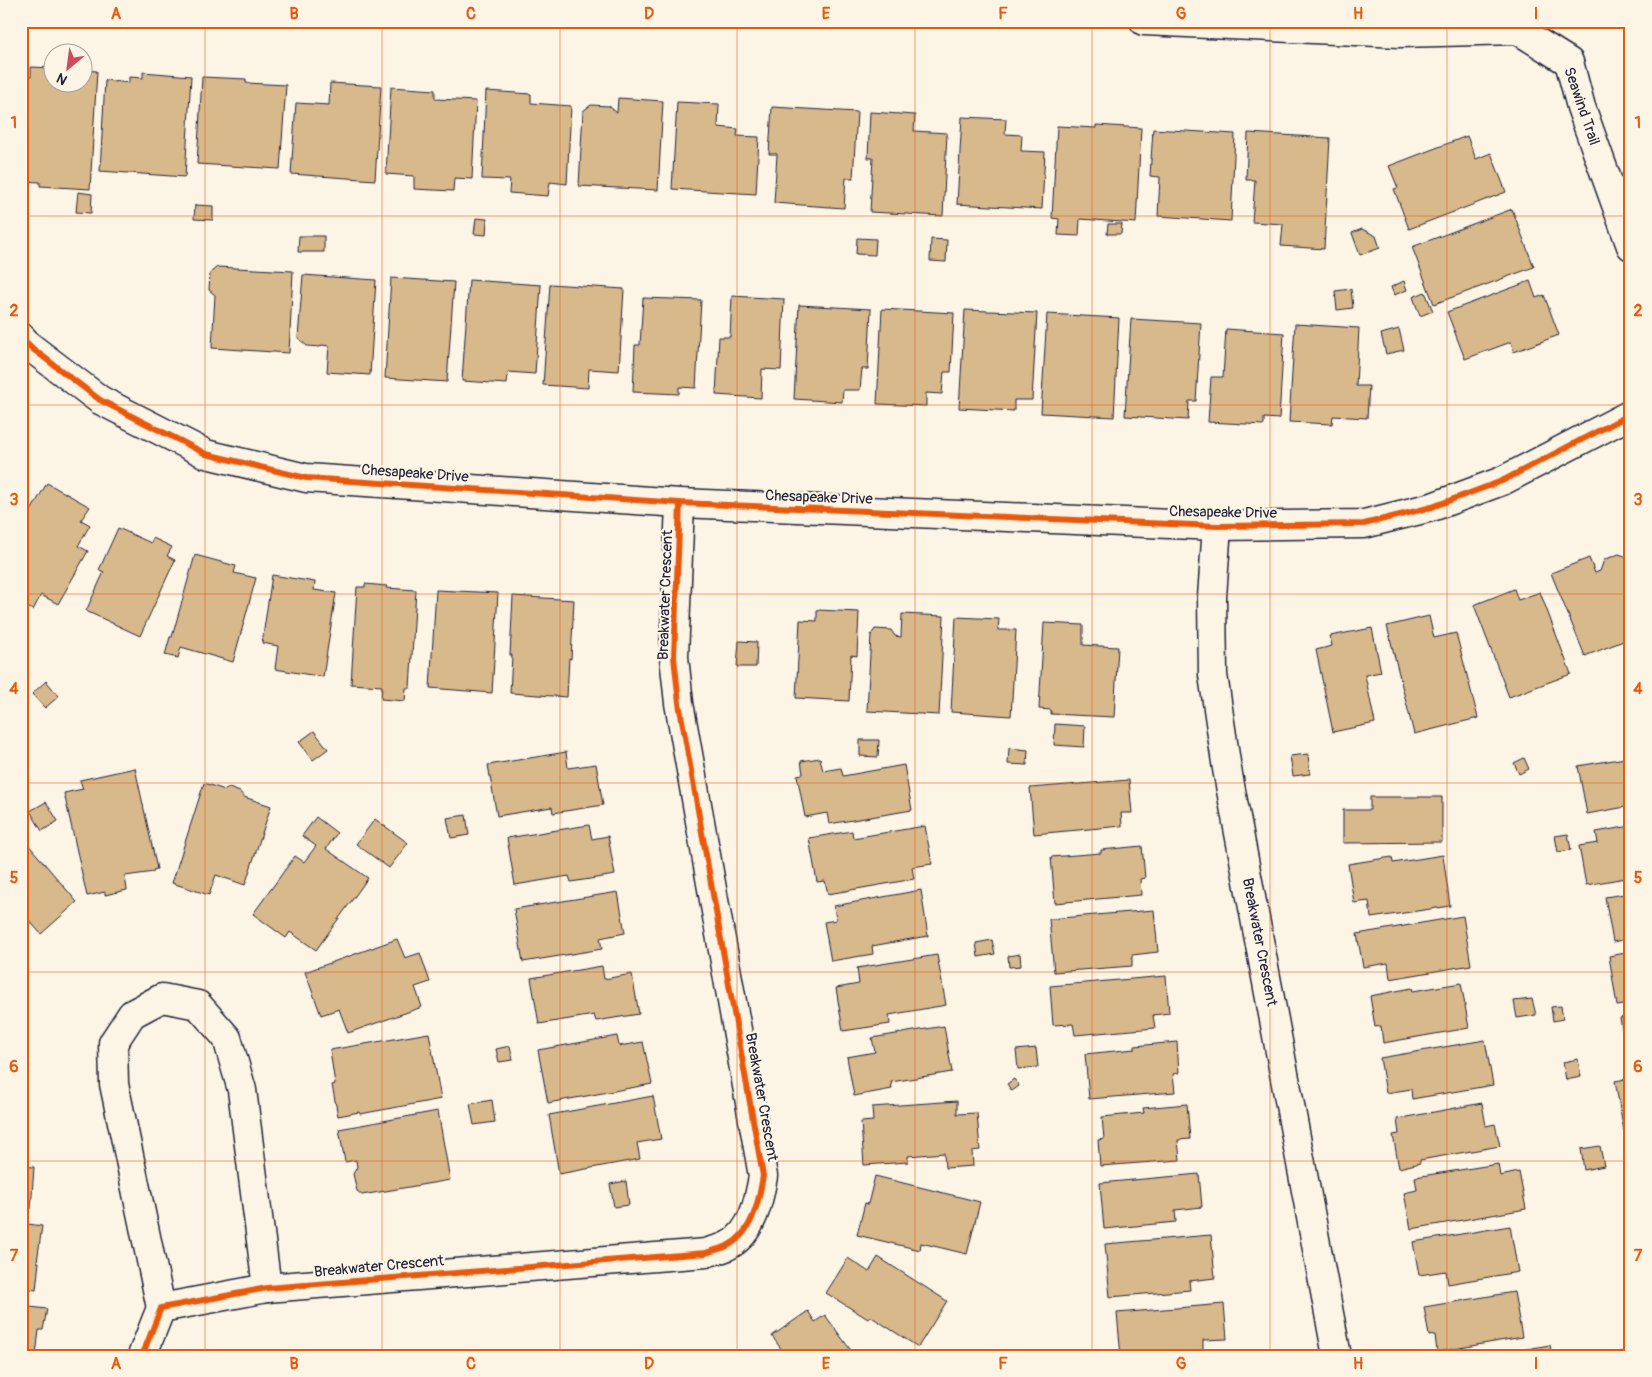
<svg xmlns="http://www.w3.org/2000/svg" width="1652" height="1377" viewBox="0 0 1652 1377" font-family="Pangolin,sans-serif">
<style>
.building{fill:#d8b98c;stroke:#22223b}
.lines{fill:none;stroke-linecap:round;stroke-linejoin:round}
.street-casing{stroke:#22223b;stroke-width:31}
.street{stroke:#fcf5e5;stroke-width:28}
.cycleway-casing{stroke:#fcf5e5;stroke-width:9}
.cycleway{stroke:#e8590c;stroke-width:6}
.grid{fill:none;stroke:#e8590c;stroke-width:1;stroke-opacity:0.55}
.labels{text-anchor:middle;stroke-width:4.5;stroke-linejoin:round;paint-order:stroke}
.street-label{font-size:15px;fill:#22223b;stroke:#fcf5e5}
.neatline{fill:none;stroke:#e8590c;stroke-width:2}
.grid-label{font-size:16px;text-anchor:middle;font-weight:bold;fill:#e8590c}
</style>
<rect width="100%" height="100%" fill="#fcf5e5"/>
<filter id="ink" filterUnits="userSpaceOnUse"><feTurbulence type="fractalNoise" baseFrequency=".02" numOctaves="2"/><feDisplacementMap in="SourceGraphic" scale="10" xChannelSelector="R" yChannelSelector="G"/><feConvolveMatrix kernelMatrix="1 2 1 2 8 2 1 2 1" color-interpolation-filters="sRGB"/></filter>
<g filter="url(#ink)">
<!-- building -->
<g class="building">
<polygon points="31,67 52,68 52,82 82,82 82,70 97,71 90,189 40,186 40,182 21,181 21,76 31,77"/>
<polygon points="143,72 191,76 185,177 100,171 105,80 129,83 129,77 143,78"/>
<polygon points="202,77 246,79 246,83 286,85 280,169 197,164"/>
<polygon points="330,83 381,86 375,180 291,174 296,103 329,105"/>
<polygon points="391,87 435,90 435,99 476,101 472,179 454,178 453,191 414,189 414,176 386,174"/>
<polygon points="486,91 531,94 531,103 571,106 567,184 550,182 548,196 509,193 510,180 482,179"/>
<polygon points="618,98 663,101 658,190 579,186 583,111 591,105 609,106 617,113"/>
<polygon points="677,102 719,104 718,127 738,129 737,136 759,137 756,194 672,189"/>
<polygon points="772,107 857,112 853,178 846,178 844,208 774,203 777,154 769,154"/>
<polygon points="870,112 915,115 914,131 947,133 943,216 870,212 873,158 868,158"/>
<polygon points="962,117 1006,119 1005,134 1022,135 1021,151 1045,152 1042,209 957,204"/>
<polygon points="1096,125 1141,128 1136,223 1080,219 1079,236 1058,235 1059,219 1052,218 1057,126 1096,128"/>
<polygon points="1153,129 1235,134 1231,221 1158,216 1160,177 1150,176"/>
<polygon points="1248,133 1330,138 1324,249 1281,246 1283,224 1252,222 1255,180 1246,180"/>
<polygon points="1467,136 1476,159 1491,153 1506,192 1409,229 1394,189 1398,188 1389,166"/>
<polygon points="78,192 92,194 91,213 76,212"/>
<polygon points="195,205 213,206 213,220 194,219"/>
<polygon points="1512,209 1534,267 1434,304 1412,247"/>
<polygon points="476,218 487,219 486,235 474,234"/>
<polygon points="1108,224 1122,224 1121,234 1107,234"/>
<polygon points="1362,229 1376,236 1380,248 1360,255 1352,233"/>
<polygon points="299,236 324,236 324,252 298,252"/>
<polygon points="857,238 876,239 875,255 856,254"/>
<polygon points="931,239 947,240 946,262 930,261"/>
<polygon points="217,267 293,271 289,353 212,348 215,295 209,290 210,273"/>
<polygon points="303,275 376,280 370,375 327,372 329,346 322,345 320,347 307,346 298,338"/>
<polygon points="391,278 454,282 447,382 385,378"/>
<polygon points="469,280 541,285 535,374 508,372 507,384 462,381"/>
<polygon points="1404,281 1407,290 1394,295 1391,287"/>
<polygon points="1530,281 1536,298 1544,295 1559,335 1514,352 1511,342 1465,359 1447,312"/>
<polygon points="550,284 624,289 619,371 589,369 588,388 543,385"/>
<polygon points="1351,289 1353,308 1337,310 1335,291"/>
<polygon points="1425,292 1433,311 1420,316 1413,297"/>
<polygon points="732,296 784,299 781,370 762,369 761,398 716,395 719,337 730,337"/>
<polygon points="643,298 701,300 696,388 679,387 679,394 633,392 635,345 640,345"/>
<polygon points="799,305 871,309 868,369 862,369 860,390 843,390 842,402 794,399"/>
<polygon points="882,309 954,313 951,372 944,372 942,394 926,393 926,406 877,404"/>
<polygon points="965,310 1037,313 1032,400 1014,400 1014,411 959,408"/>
<polygon points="1047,314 1119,318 1114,417 1041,413"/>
<polygon points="1131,319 1201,323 1196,401 1189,401 1188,420 1125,416"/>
<polygon points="1295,324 1359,328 1356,386 1369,386 1367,418 1333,416 1332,424 1289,422"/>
<polygon points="1226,329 1284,333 1279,419 1264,418 1264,425 1208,422 1211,377 1223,377"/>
<polygon points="1399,329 1404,350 1386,354 1381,334"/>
<polygon points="47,483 90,507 81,520 90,525 78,546 88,551 58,604 41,595 33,610 21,604 21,528"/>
<polygon points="118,528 151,543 153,538 172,547 167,556 175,560 140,636 86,611 104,572 99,570"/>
<polygon points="1619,554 1630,558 1631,560 1631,638 1585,656 1551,573 1589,558 1595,573 1600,571 1604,560"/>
<polygon points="195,555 236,566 234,573 256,578 233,662 181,647 178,658 165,655 170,637 172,637"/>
<polygon points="272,575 315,582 314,590 336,593 323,677 275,669 278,646 262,643"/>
<polygon points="365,584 387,586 386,588 416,590 410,688 406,688 405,701 381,699 382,686 351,684 357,587 365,587"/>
<polygon points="1514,589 1518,600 1540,592 1571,674 1509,697 1474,605"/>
<polygon points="436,590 498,593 492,693 430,688"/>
<polygon points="513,596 574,600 571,659 569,658 567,697 510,693 512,655 510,655"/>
<polygon points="817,610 859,612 857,656 851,655 849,701 796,698 800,620 817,621"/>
<polygon points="902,614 944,616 939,715 867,711 871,635 875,629 891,630 895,636 901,637"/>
<polygon points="1429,616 1434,638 1456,633 1478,718 1414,734 1387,626"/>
<polygon points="956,617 999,619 998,630 1016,630 1011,716 951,712"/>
<polygon points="1044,623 1083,625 1083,645 1118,647 1114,717 1051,714 1051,710 1039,709"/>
<polygon points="1372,628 1381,672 1365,675 1375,723 1333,732 1316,650 1332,646 1330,636"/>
<polygon points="739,641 757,642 756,667 737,667"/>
<polygon points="46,681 59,696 45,708 32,694"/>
<polygon points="1055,724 1085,726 1084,747 1054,745"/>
<polygon points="314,731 328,749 313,760 299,742"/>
<polygon points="860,740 879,740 878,757 860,756"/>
<polygon points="1009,748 1028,750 1027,765 1008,764"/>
<polygon points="566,752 568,768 596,764 603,805 553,813 552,807 497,816 488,765"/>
<polygon points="1308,754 1310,774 1293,776 1290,756"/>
<polygon points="1631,757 1631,806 1587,814 1578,766"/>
<polygon points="820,758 823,771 841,768 843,776 904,765 912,810 829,824 827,813 805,817 797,775 803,774 801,761"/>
<polygon points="1524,758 1529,769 1519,774 1514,763"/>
<polygon points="135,768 157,869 153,870 154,872 125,876 127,890 105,895 105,892 87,896 64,793 83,789 80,780"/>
<polygon points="1129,780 1132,813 1121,813 1122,826 1034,834 1030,788"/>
<polygon points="204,783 225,790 229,788 240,792 244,797 271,806 245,885 216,875 209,895 172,883"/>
<polygon points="1370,797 1442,797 1442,842 1343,843 1343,810 1370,810"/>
<polygon points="46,802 58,821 42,831 30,811"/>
<polygon points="466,815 469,835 451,838 447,818"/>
<polygon points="316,817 337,833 326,849 368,878 316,950 290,932 286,938 253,914 295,856 304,862 316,846 302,836"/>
<polygon points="375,819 408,843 389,868 356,844"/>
<polygon points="589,825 592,839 608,836 615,875 571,882 569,876 515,885 507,838"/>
<polygon points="925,826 932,864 912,867 914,879 828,894 825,881 817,882 809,838 852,831 853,838"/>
<polygon points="1631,826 1631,877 1586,885 1579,846 1598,843 1596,832"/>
<polygon points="1568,834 1571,850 1558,852 1555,836"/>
<polygon points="21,836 77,902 41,934 21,911"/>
<polygon points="1142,846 1145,878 1140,879 1141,895 1055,903 1051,857 1101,853 1101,850"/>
<polygon points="1443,855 1450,906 1371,918 1369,901 1354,903 1348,864 1392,857 1393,863"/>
<polygon points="921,890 928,936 872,946 873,954 831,961 824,922 836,920 834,906"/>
<polygon points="618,892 625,933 600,938 602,949 523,962 514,909"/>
<polygon points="1631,893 1631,938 1613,942 1605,897"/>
<polygon points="1154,910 1158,952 1132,955 1132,966 1054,972 1049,919"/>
<polygon points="1463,916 1471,965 1390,979 1388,963 1363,967 1357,934"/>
<polygon points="397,939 405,958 420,953 430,982 415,987 422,1007 348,1033 339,1009 321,1015 305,972"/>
<polygon points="992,940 995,954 978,957 976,943"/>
<polygon points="1631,952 1631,1004 1617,1006 1609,956"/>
<polygon points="1020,954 1021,966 1009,967 1008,956"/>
<polygon points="937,955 946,1005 889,1015 890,1024 843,1031 836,988 859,984 857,968"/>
<polygon points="602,966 604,979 632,974 639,1014 596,1021 594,1015 539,1024 531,978"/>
<polygon points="1166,976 1169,1013 1153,1015 1155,1028 1075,1035 1073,1024 1053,1025 1050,986"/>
<polygon points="1461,983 1469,1028 1383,1043 1381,1026 1375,1027 1370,996 1412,988 1413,991"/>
<polygon points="1532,999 1536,1015 1517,1018 1514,1001"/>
<polygon points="1561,1006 1563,1019 1553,1021 1551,1007"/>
<polygon points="1631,1016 1631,1067 1629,1067 1620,1018"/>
<polygon points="944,1026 952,1072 891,1082 892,1089 854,1096 847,1057 875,1052 872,1038"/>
<polygon points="429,1033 441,1099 360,1114 359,1112 338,1116 332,1085 335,1084 330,1050"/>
<polygon points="617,1036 619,1046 643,1042 652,1084 548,1103 538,1050"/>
<polygon points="1485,1040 1493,1085 1412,1099 1411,1089 1386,1093 1380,1058"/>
<polygon points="1177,1042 1179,1073 1173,1074 1175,1092 1089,1099 1085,1054 1135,1049 1135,1046"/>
<polygon points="510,1046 513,1060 499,1062 496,1049"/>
<polygon points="1036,1048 1038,1067 1018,1069 1016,1050"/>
<polygon points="1578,1059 1581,1077 1566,1080 1563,1062"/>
<polygon points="1631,1078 1631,1130 1624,1131 1615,1081"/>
<polygon points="1014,1079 1019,1086 1012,1091 1007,1084"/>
<polygon points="653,1096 661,1139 637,1143 640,1159 559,1174 549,1115"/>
<polygon points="492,1100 495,1122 474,1125 470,1104"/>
<polygon points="957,1101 957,1114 977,1113 980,1150 972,1151 973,1166 945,1168 944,1153 908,1156 908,1162 864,1165 861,1122 873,1121 872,1107"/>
<polygon points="1482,1103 1486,1126 1495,1124 1500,1146 1420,1160 1420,1163 1399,1168 1393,1135 1399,1134 1397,1119"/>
<polygon points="1187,1104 1190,1139 1178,1140 1180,1160 1100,1166 1098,1140 1104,1139 1102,1117 1144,1113 1143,1108"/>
<polygon points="438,1111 450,1180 362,1195 357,1191 353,1174 357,1167 356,1160 345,1162 339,1129"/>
<polygon points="1600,1146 1604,1166 1584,1170 1581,1149"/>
<polygon points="1498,1164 1500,1176 1519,1172 1526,1209 1411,1229 1404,1193 1417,1190 1415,1177"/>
<polygon points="21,1166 34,1167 31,1209 21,1209"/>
<polygon points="1199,1174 1202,1207 1175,1210 1176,1222 1104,1229 1100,1183"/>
<polygon points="875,1176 980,1202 967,1254 921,1243 920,1250 857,1235 865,1203 868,1204"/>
<polygon points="626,1181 629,1205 614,1207 610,1184"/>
<polygon points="21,1223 42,1226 37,1262 39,1262 36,1290 21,1288"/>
<polygon points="1510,1226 1518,1272 1448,1284 1446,1271 1419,1275 1413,1242"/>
<polygon points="1211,1235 1215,1278 1189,1281 1190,1290 1110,1297 1105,1244"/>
<polygon points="878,1257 947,1301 918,1347 870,1316 868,1319 826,1293 848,1258 869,1272"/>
<polygon points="1514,1292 1522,1337 1437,1352 1435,1335 1429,1336 1424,1307"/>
<polygon points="1224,1304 1227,1339 1203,1340 1203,1353 1167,1356 1121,1356 1117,1313"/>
<polygon points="21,1306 47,1309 43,1330 39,1330 36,1356 21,1356"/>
<polygon points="808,1311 815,1322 825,1315 855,1356 786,1356 772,1336"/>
<polygon points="1550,1345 1552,1356 1486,1356"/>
<polygon points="1626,1351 1627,1356 1613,1356 1613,1353"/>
</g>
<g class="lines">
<!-- street casing -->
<g class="street-casing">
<g id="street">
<polyline points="1144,21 1400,33 1518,30 1569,62 1581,107 1631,246"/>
<polyline points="21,337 29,346 100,400 206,454 306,478 680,503 1217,526 1364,524 1432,507 1502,481 1631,414"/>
<polyline points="1217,526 1212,597 1213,675 1227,769 1337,1356"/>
<polyline points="161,1308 114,1084 113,1043 132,1014 162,998 198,1005 227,1038 242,1090 267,1288"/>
<path d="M 142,1356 L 161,1308 L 267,1288 L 706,1253 C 713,1250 723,1249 729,1245 C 753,1232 759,1200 763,1176 L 679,703 L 674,657 L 680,503"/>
</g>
</g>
<!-- street -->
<use href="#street" class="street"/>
<!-- cycleway casing -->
<g class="cycleway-casing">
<g id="cycleway">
<polyline points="21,337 29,346 100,400 206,454 306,478 680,503 1217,526 1364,524 1432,507 1502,481 1631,414"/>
<path d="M 142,1356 L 161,1308 L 267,1288 L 706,1253 C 713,1250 723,1249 729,1245 C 753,1232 759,1200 763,1176 L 679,703 L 674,657 L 680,503"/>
</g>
</g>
<!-- cycleway -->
<use href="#cycleway" class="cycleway"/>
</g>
</g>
<!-- grid -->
<path class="grid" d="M 205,21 L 205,1356M 382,21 L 382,1356M 560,21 L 560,1356M 737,21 L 737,1356M 915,21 L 915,1356M 1092,21 L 1092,1356M 1270,21 L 1270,1356M 1447,21 L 1447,1356M 21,216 L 1631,216M 21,405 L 1631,405M 21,594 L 1631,594M 21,783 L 1631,783M 21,972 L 1631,972M 21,1161 L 1631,1161"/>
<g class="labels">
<!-- street labels -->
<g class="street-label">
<text transform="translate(1582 106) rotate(71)" y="5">Seawind Trail</text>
<text transform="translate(415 473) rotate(4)" y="5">Chesapeake Drive</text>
<text transform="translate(819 497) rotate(2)" y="5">Chesapeake Drive</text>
<text transform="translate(1223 512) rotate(1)" y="5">Chesapeake Drive</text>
<text transform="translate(665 595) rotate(-88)" y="5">Breakwater Crescent</text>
<text transform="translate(1260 942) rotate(79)" y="5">Breakwater Crescent</text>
<text transform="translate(762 1097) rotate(80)" y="5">Breakwater Crescent</text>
<text transform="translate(379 1266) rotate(-5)" y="5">Breakwater Crescent</text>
</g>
</g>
<!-- margin -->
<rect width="1652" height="1377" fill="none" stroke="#fcf5e5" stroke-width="55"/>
<!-- north arrow -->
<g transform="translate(68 68) rotate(209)"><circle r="24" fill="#fcf5e5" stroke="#a5a1a1"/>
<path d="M0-4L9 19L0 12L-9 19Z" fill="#d1495b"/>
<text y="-8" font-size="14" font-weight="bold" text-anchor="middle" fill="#22223b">N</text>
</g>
<rect x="28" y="28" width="1596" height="1322" class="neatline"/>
<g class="grid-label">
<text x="116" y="19">A</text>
<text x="294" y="19">B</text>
<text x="471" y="19">C</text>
<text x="649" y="19">D</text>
<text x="826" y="19">E</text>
<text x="1003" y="19">F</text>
<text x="1181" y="19">G</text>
<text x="1358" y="19">H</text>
<text x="1536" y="19">I</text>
<text x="14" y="128">1</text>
<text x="1638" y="128">1</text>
<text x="14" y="316">2</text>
<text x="1638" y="316">2</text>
<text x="14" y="505">3</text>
<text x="1638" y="505">3</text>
<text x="14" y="694">4</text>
<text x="1638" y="694">4</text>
<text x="14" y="883">5</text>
<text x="1638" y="883">5</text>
<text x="14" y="1072">6</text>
<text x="1638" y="1072">6</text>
<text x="14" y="1261">7</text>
<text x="1638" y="1261">7</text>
<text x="116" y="1369">A</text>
<text x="294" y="1369">B</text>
<text x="471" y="1369">C</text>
<text x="649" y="1369">D</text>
<text x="826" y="1369">E</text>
<text x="1003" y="1369">F</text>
<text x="1181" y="1369">G</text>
<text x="1358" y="1369">H</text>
<text x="1536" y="1369">I</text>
</g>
</svg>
